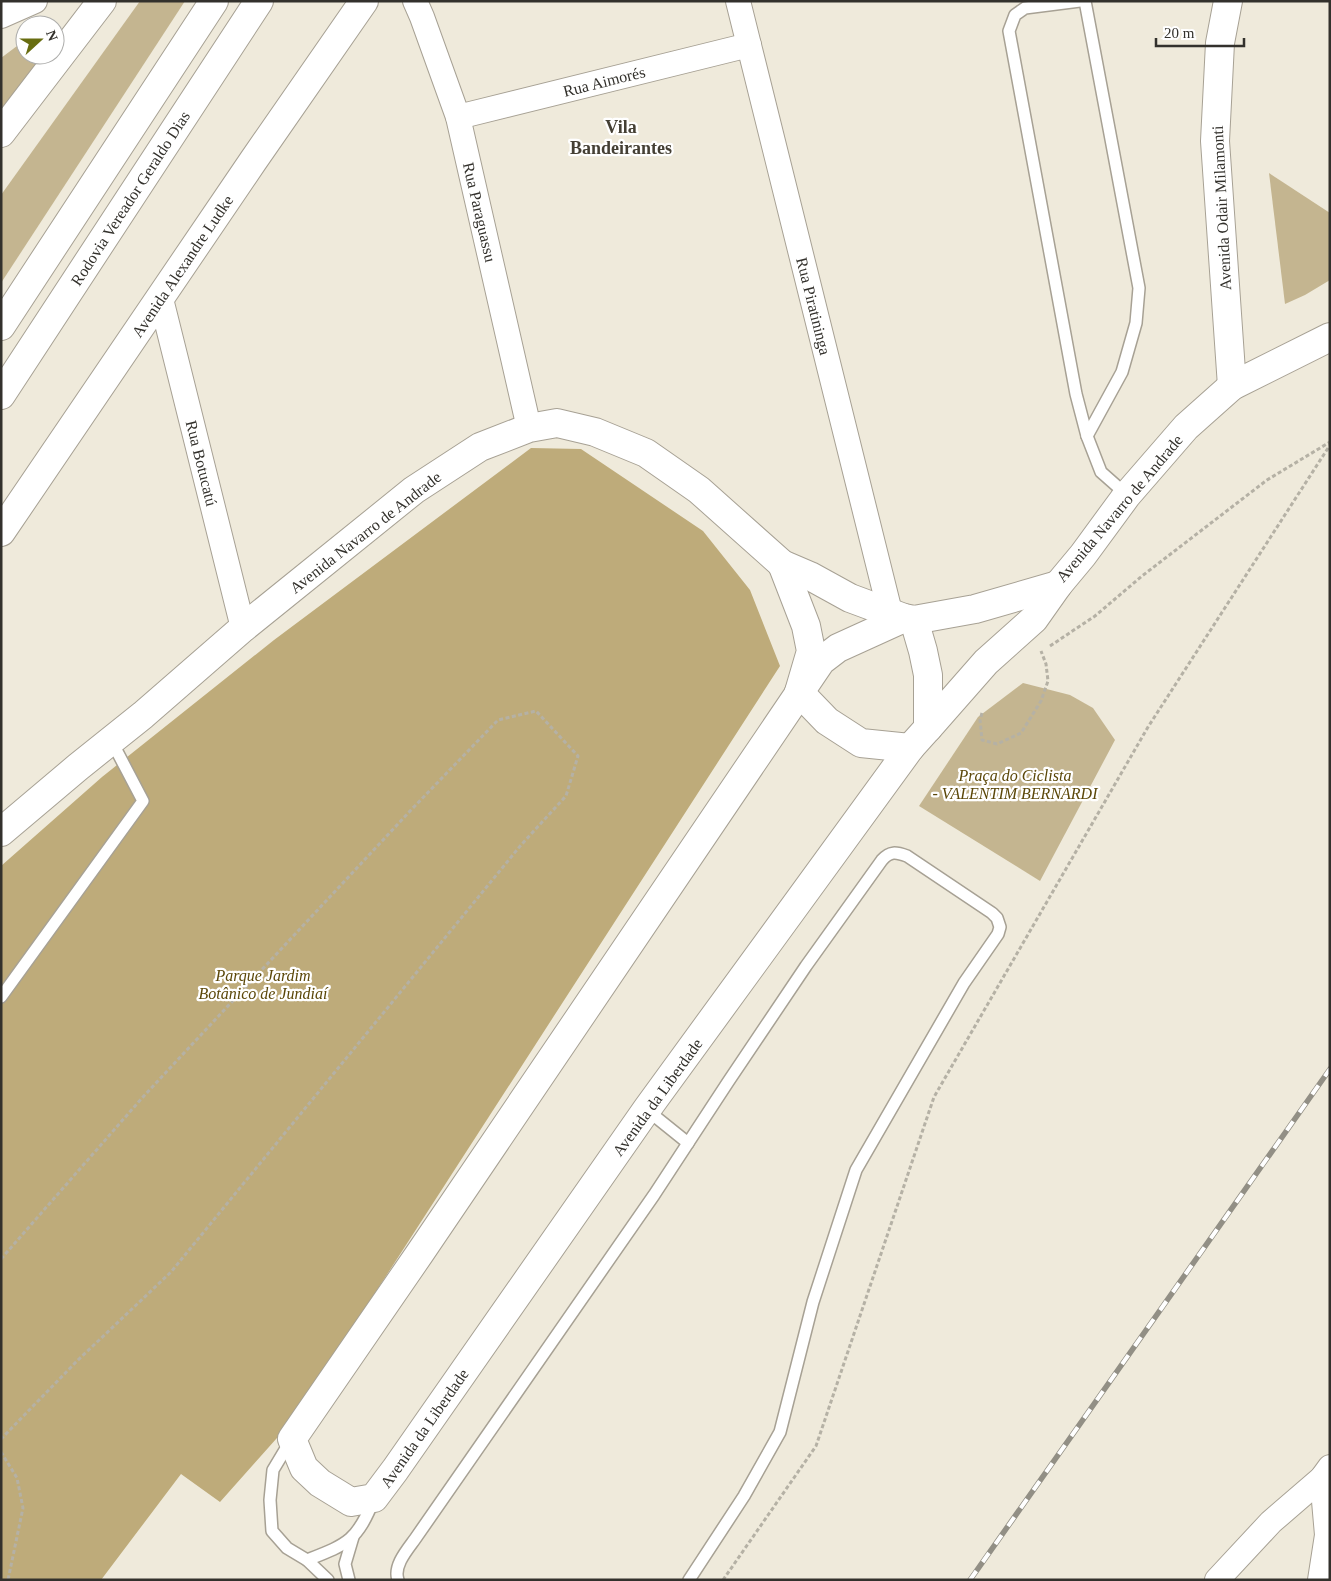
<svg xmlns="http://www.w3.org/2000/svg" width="1331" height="1581" viewBox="0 0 1331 1581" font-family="Georgia,serif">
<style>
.green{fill:#c4b590}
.forest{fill:#beab7a}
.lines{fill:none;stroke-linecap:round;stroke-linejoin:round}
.service-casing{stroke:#a7a194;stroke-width:14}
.minor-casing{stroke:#a7a194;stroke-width:26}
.tertiary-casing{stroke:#a7a194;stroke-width:30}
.secondary-casing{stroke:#a7a194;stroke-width:30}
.primary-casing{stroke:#a7a194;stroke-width:30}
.path{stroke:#b5b1a5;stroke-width:3;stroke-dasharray:4 2.5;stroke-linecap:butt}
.service{stroke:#fff;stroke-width:11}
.minor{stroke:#fff;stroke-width:24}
.tertiary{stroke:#fff;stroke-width:28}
.secondary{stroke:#fff;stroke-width:28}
.primary{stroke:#fff;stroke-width:28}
.rail-casing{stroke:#928f85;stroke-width:5.5}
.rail{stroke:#fff;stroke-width:4;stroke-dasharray:11;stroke-linecap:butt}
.labels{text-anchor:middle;stroke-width:4.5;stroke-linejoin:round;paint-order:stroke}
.street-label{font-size:16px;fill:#33312c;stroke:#fff}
.park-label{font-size:16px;font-style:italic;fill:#5b4708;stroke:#fff}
.neighbourhood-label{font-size:18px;font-weight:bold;fill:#443f34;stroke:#fff}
</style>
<rect width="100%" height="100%" fill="#efeadb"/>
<!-- green -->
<g class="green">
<polygon points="140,1 185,1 1,283 1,195"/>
<polygon points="25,40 25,55 45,55 1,109 1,58"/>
<polygon points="1269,173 1330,213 1330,280 1305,295 1285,304"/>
<polygon points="1023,683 1070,695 1093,708 1115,740 1040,881 919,806 978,717"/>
</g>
<!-- forest -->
<polygon class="forest" points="531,448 581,449 703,531 750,590 780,666 293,1420 220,1502 181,1474 101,1580 1,1580 1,866 102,777 274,640"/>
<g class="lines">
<!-- service casing -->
<g class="service-casing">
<g id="service">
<polyline points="1080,1 1025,8 1015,15 1009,31 1076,394 1087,436 1101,472 1127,495"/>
<polyline points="1085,1 1139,288 1136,323 1122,372 1087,436"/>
<polyline points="1,997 143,801 111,740"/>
<polyline points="647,1110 688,1143"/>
<polyline points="291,1440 273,1470 270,1500 272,1531 287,1548 307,1560 328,1580"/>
<path d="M 307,1560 C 348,1544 357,1541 374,1499"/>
<polyline points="349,1580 345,1564 353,1537"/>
<path d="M 398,1580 C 393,1566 407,1550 415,1539 L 654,1195 L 728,1082 L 806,966 L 882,860 C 890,851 896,852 907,856 L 992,913 L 997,918 L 1000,927 L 998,934 L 964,983 L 856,1170 L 813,1302 L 780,1432 L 744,1496 L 689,1580"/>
</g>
</g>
<!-- minor casing -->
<g class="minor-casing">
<g id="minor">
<polyline points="415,1 422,17 458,117 529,428"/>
<polyline points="738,1 890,612"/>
<polyline points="1,16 35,1"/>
<polyline points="458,117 749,45"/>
<polyline points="161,299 243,628"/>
<polyline points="1217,1580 1271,1522 1322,1478 1330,1467"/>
<polyline points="1320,1580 1327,1535 1322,1478"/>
</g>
</g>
<!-- tertiary casing -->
<g class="tertiary-casing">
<g id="tertiary">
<polyline points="1228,1 1220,43 1215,141 1232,386"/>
<polyline points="904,618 838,648 821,661 420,1253 292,1439 304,1468 320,1483 351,1502 374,1498 395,1470 647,1109 910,748 928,728 928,675 923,651 914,620"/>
<polyline points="799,692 827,721 861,743 910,748"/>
</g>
</g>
<!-- secondary casing -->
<g class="secondary-casing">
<g id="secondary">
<polyline points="1,133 102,1"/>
<polyline points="1,532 253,161 364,1"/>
<polyline points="782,564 806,626 811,651 799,692"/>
<polyline points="928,728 986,662 1034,619 1058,585 1083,555 1127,495 1186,427 1232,386 1330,337"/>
<polyline points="1,832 78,767 143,715 243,628 414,490 480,447 529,428 557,423 595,432 646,453 699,490 782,564 810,576 850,598 904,618 914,620 975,609 1058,585"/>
</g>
</g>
<!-- primary casing -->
<g class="primary-casing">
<g id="primary">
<polyline points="1,326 214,1"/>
<polyline points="1,395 259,1"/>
</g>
</g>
<!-- path -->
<g class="path">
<polyline points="1050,646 1095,616 1142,576 1267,480 1330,442"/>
<polyline points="982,713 980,720 982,740 997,744 1021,733 1041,701 1048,681 1046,664 1041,651"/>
<polyline points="1,1259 142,1098 411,810 498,720 536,711 578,756 566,796 521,845 171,1272 77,1361 1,1439"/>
<polyline points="1,1452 17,1478 23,1508 8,1580"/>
<polyline points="723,1580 816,1446 934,1097 1148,727 1330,445"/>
</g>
<!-- service -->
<use href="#service" class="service"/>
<!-- minor -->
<use href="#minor" class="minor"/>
<!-- tertiary -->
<use href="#tertiary" class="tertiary"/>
<!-- secondary -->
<use href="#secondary" class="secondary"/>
<!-- primary -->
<use href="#primary" class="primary"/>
<!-- rail casing -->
<g class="rail-casing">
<polyline id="rail" points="970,1580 1330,1069"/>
</g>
<!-- rail -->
<use href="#rail" class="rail"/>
</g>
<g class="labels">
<!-- street labels -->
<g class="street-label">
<text transform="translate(604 81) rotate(-14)" y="6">Rua Aimorés</text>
<text transform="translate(130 198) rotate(-57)" y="6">Rodovia Vereador Geraldo Dias</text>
<text transform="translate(1221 208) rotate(-93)" y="6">Avenida Odair Milamonti</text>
<text transform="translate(480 212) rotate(77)" y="6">Rua Paraguassu</text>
<text transform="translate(182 266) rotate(-56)" y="6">Avenida Alexandre Ludke</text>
<text transform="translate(814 306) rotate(76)" y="6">Rua Piratininga</text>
<text transform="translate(202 463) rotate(76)" y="6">Rua Botucatú</text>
<text transform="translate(1119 508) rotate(-50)" y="6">Avenida Navarro de Andrade</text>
<text transform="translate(365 532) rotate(-38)" y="6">Avenida Navarro de Andrade</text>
<text transform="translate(657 1097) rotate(-54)" y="6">Avenida da Liberdade</text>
<text transform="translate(424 1428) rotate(-55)" y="6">Avenida da Liberdade</text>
</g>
<!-- park labels -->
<g class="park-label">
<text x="1015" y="781">Praça do Ciclista<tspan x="1015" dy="18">- VALENTIM BERNARDI</tspan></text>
<text x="263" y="981">Parque Jardim<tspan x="263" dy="18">Botânico de Jundiaí</tspan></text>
</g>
<!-- neighbourhood labels -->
<g class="neighbourhood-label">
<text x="621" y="133">Vila<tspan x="621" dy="21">Bandeirantes</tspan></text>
</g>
</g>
<!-- border -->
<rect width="1331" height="1581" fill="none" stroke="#33312c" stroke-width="5"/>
<!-- north arrow -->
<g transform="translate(40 40) rotate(69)"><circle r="24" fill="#ffffff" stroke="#adadab"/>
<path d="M0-4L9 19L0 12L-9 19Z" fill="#686d10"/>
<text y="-8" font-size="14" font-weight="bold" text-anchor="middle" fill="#33312c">N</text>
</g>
<!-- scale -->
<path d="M1156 38v8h88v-8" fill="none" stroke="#33312c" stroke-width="2.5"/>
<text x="1164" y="38" font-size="15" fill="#33312c" stroke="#ffffff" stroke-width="4" paint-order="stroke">20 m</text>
</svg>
